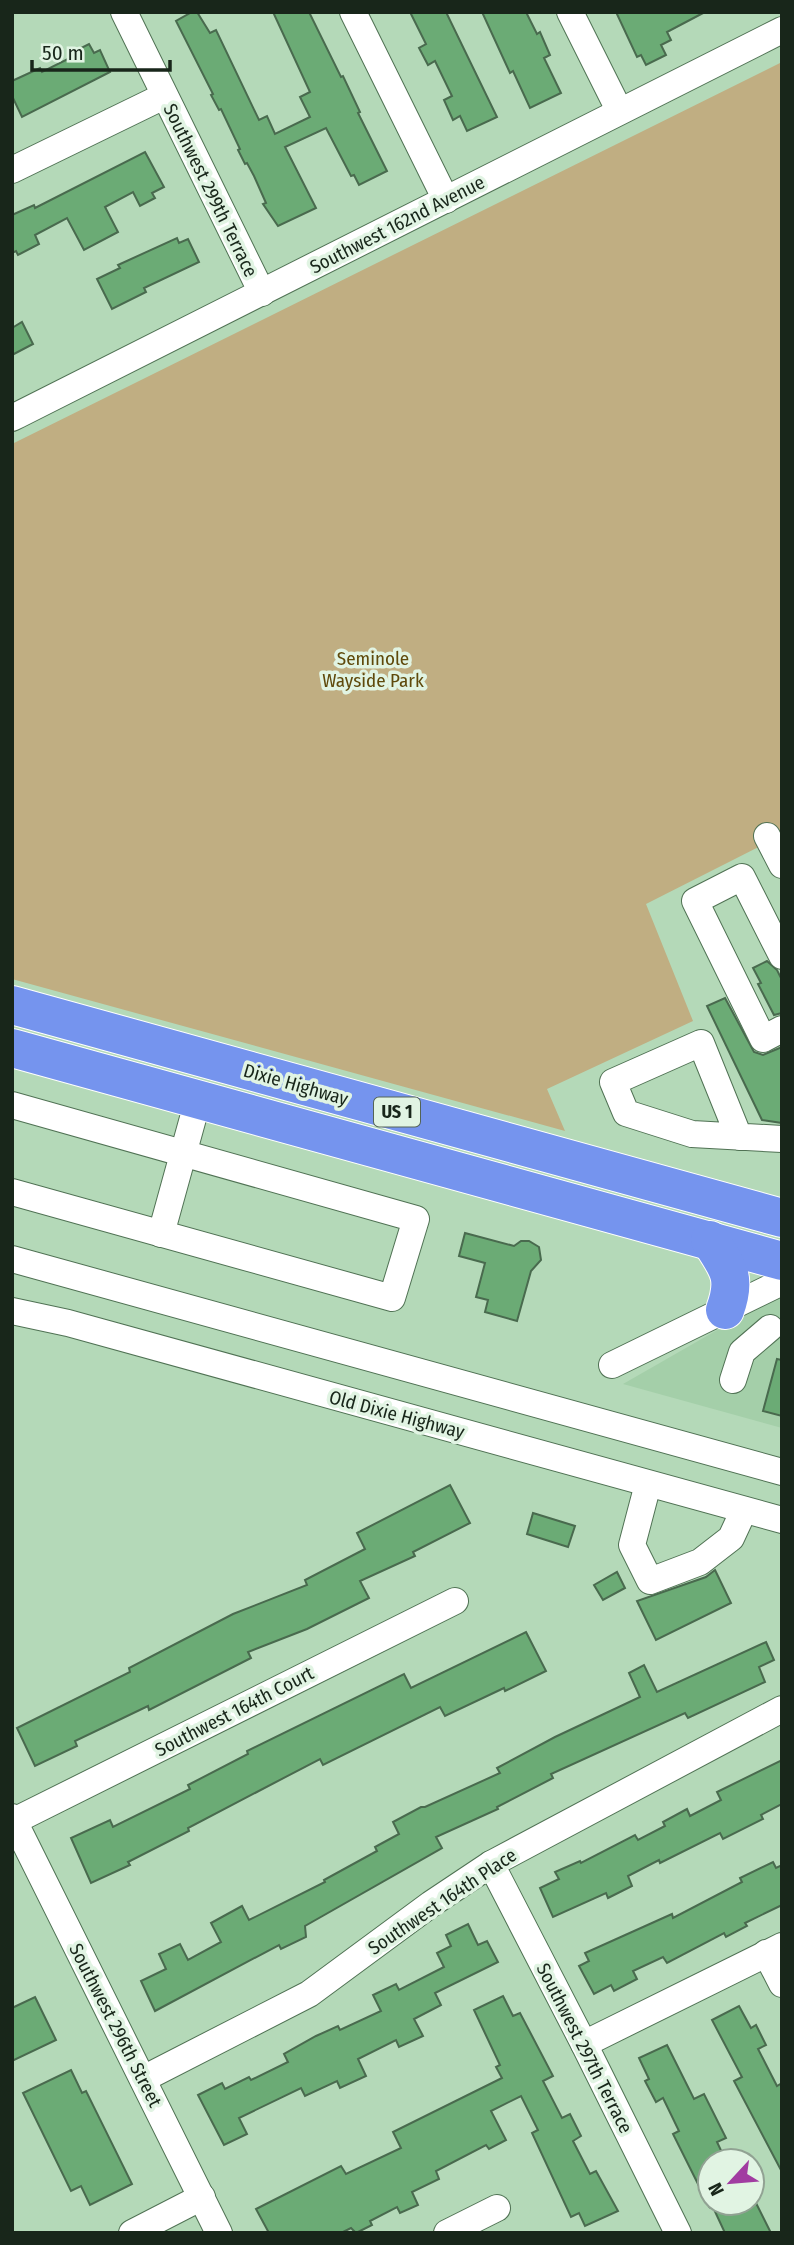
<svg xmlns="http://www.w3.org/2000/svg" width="794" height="2245" viewBox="0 0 794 2245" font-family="'Fira Sans Condensed',sans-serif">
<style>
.built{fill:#a4cfa9}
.green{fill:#c0ae82}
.building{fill:#6bab75;stroke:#496a4e;stroke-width:2}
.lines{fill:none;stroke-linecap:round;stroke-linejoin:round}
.minor-casing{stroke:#507254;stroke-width:28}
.highway-casing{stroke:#fff;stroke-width:40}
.minor{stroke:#fff;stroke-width:26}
.highway{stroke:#7594ee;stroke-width:38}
.labels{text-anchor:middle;stroke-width:7;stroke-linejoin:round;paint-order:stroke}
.shield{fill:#e1f4e3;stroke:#546456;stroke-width:2}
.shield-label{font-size:18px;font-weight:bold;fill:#18261a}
.street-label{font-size:19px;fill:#18261a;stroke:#e1f4e3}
.park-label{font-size:19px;fill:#5f490b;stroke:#e1f4e3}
</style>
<rect width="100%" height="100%" fill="#b4d9b8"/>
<!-- built -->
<polygon class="built" points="782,1293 782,1428 623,1384"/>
<!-- green -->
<polygon class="green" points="782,62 782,835 646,904 693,1021 547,1089 565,1131 12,979 12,444"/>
<!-- building -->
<g class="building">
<polygon points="192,12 197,12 210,33 216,30 259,120 267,116 275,134 310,117 300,97 310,92 273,12 309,12 341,77 343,76 360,112 358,113 387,171 359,185 354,175 351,176 326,128 285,147 316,208 278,226 263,204 266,203 254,176 247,163 245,164 238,150 240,149 221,109 219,110 211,95 213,94 176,21"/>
<polygon points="410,12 446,12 497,117 467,131 460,116 453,120 444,100 452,96 435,61 428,65 419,48 426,44"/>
<polygon points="482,12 526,12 537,34 540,32 550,55 544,58 561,93 530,108 513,71 510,73"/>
<polygon points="616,12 705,12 667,32 671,40 661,45 666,55 646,65 641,55 637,57"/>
<polygon points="89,44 94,53 100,50 110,72 22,117 12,96 12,81 40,68 42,72 70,58 69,54"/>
<polygon points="145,152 164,187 152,193 155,198 140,206 133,192 105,207 118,232 84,250 67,218 35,235 39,244 18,255 16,251 12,253 12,215 34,205 35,208"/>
<polygon points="177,238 179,243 188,239 199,262 144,288 146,292 112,309 97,279 120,268 118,265"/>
<polygon points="22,322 33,344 12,355 12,328"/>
<polygon points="767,961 777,970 782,980 782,1013 774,1015 758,984 761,983 753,968"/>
<polygon points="725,998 754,1052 763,1055 782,1047 782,1123 762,1120 707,1006"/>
<polygon points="465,1233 514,1246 521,1241 529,1241 539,1247 541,1260 531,1271 517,1321 485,1312 488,1300 476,1297 485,1263 459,1256"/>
<polygon points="777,1359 782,1360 782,1416 763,1411"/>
<polygon points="450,1485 470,1523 413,1552 415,1556 360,1581 369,1598 307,1629 248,1652 251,1658 149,1710 148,1706 75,1741 77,1746 35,1766 17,1728 130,1672 129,1668 233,1614 307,1585 305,1580 365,1549 357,1533"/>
<polygon points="533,1513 575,1526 568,1547 527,1534"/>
<polygon points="715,1570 731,1603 656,1640 637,1601 706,1577"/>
<polygon points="617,1572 625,1588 603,1600 594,1585"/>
<polygon points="526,1632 546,1671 505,1691 504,1688 445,1716 440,1707 323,1765 320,1759 188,1828 189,1831 128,1862 130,1865 91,1883 71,1838 110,1820 113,1827 190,1789 188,1785 248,1754 247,1751 404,1674 411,1688"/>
<polygon points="766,1642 774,1660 759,1667 765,1682 688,1718 685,1713 551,1774 553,1778 497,1807 498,1809 436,1837 442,1848 305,1926 306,1937 281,1949 279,1945 155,2011 141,1981 166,1969 159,1954 180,1944 188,1960 221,1942 211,1923 242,1906 249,1920 325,1882 324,1880 377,1851 375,1847 399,1834 393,1822 421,1807 425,1807 500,1773 497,1768 555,1737 640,1697 629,1673 644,1665 657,1692"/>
<polygon points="782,1760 782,1804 761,1815 763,1819 723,1839 720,1833 660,1863 659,1860 628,1876 632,1886 608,1898 606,1893 553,1917 540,1888 559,1879 555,1872 580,1861 581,1863 635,1835 638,1840 665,1826 663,1822 687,1809 690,1816 721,1800 717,1792"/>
<polygon points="773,1862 776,1868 782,1865 782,1905 745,1923 747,1926 726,1937 724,1933 667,1963 663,1957 633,1971 637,1979 614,1991 611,1985 594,1994 579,1966 589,1961 585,1953 672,1914 673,1918 742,1882 740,1878"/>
<polygon points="468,1924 478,1945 487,1941 498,1962 435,1993 441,2005 414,2019 423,2036 399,2047 396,2040 358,2059 366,2076 340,2088 337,2081 305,2096 301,2088 239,2118 247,2134 224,2145 198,2095 222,2083 225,2089 249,2077 251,2080 288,2062 284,2054 316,2036 338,2026 340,2030 381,2011 373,1995 396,1984 399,1990 444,1967 437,1953 451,1946 446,1935"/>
<polygon points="503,1996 513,2016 520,2013 553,2076 543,2081 562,2118 570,2114 581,2136 573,2141 590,2174 596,2171 618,2211 585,2226 579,2213 571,2217 532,2133 538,2130 521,2096 491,2111 506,2140 489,2149 486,2145 436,2171 439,2179 412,2192 418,2205 400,2213 397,2207 370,2221 372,2225 356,2233 351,2228 341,2233 269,2233 256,2209 341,2166 346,2174 401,2148 393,2132 502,2078 496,2067 500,2065 474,2010"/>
<polygon points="35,1997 56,2040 12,2061 12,2008"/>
<polygon points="739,2006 751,2028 756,2025 766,2045 758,2049 777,2086 782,2083 782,2172 734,2081 742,2077 712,2020"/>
<polygon points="667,2045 694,2099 704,2094 726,2138 717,2142 726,2161 710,2161 710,2208 673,2134 679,2131 663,2098 656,2102 645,2081 649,2079 639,2058"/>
<polygon points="71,2070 82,2093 86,2091 132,2184 90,2205 81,2186 71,2191 23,2093"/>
<polygon points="711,2203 756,2203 771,2233 725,2233"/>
</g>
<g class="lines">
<!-- minor casing -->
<g class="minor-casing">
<g id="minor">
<polyline points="124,12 262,293"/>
<polyline points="353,12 446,200"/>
<polyline points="570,12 619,110"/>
<polyline points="12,170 164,96"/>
<path d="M 12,418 C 269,289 525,158 782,30"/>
<polyline points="767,836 782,865"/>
<polyline points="782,956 742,877 695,901 763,1039 782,1029"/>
<polyline points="12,1105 416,1219 392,1298 12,1192"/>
<polyline points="739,1137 701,1043 613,1082 626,1113 692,1134 782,1139"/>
<polyline points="161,1234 198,1100"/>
<polyline points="12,1259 782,1472"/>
<polyline points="12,1311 68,1323 782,1520"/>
<polyline points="612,1365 782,1282"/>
<polyline points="733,1380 742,1352 770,1328"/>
<polyline points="648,1484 632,1545 650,1581 700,1562 731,1538 744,1510"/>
<polyline points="12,1817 219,2233"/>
<polyline points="14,1821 455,1601"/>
<polyline points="491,1864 584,2044 678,2233"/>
<polyline points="766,1953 782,1984"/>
<polyline points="584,2044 782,1946"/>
<polyline points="143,2079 309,1994 431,1904 491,1864 782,1709"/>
<polyline points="132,2233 202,2197"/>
<polyline points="447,2233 497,2208"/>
</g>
</g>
<!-- highway casing -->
<g class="highway-casing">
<g id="highway">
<polyline points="12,1005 782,1218"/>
<polyline points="12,1048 782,1261"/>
<path d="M 710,1240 C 728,1268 737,1277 725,1310"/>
</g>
</g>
<!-- minor -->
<use href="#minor" class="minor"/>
<!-- highway -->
<use href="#highway" class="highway"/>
</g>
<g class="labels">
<!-- shield labels -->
<rect class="shield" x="374" y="1097.5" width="46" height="29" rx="5"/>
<g class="shield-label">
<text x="397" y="1118">US 1</text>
</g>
<!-- street labels -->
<g class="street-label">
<text transform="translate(211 190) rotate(64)" y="7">Southwest 299th Terrace</text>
<text transform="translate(397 224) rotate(-27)" y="7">Southwest 162nd Avenue</text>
<text transform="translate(296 1084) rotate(16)" y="7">Dixie Highway</text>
<text transform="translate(397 1414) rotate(15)" y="7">Old Dixie Highway</text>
<text transform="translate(234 1711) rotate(-27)" y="7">Southwest 164th Court</text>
<text transform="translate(442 1901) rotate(-34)" y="7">Southwest 164th Place</text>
<text transform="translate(116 2025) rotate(63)" y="7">Southwest 296th Street</text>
<text transform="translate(585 2048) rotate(63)" y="7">Southwest 297th Terrace</text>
</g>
<!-- park labels -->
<g class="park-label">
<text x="373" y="665">Seminole<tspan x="373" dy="22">Wayside Park</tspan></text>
</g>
</g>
<!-- border -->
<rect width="794" height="2245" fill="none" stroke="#18261a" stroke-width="28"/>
<!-- north arrow -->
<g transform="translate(731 2182) rotate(244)"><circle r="33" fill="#e1f4e3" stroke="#91a293" stroke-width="2"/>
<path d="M0-5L12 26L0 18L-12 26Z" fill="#a13ca1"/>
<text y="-10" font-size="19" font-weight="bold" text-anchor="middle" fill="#18261a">N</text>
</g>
<!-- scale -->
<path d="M32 60v10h138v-10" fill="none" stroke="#18261a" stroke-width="3.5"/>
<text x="42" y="60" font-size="21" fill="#18261a" stroke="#e1f4e3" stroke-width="5" paint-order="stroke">50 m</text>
</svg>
